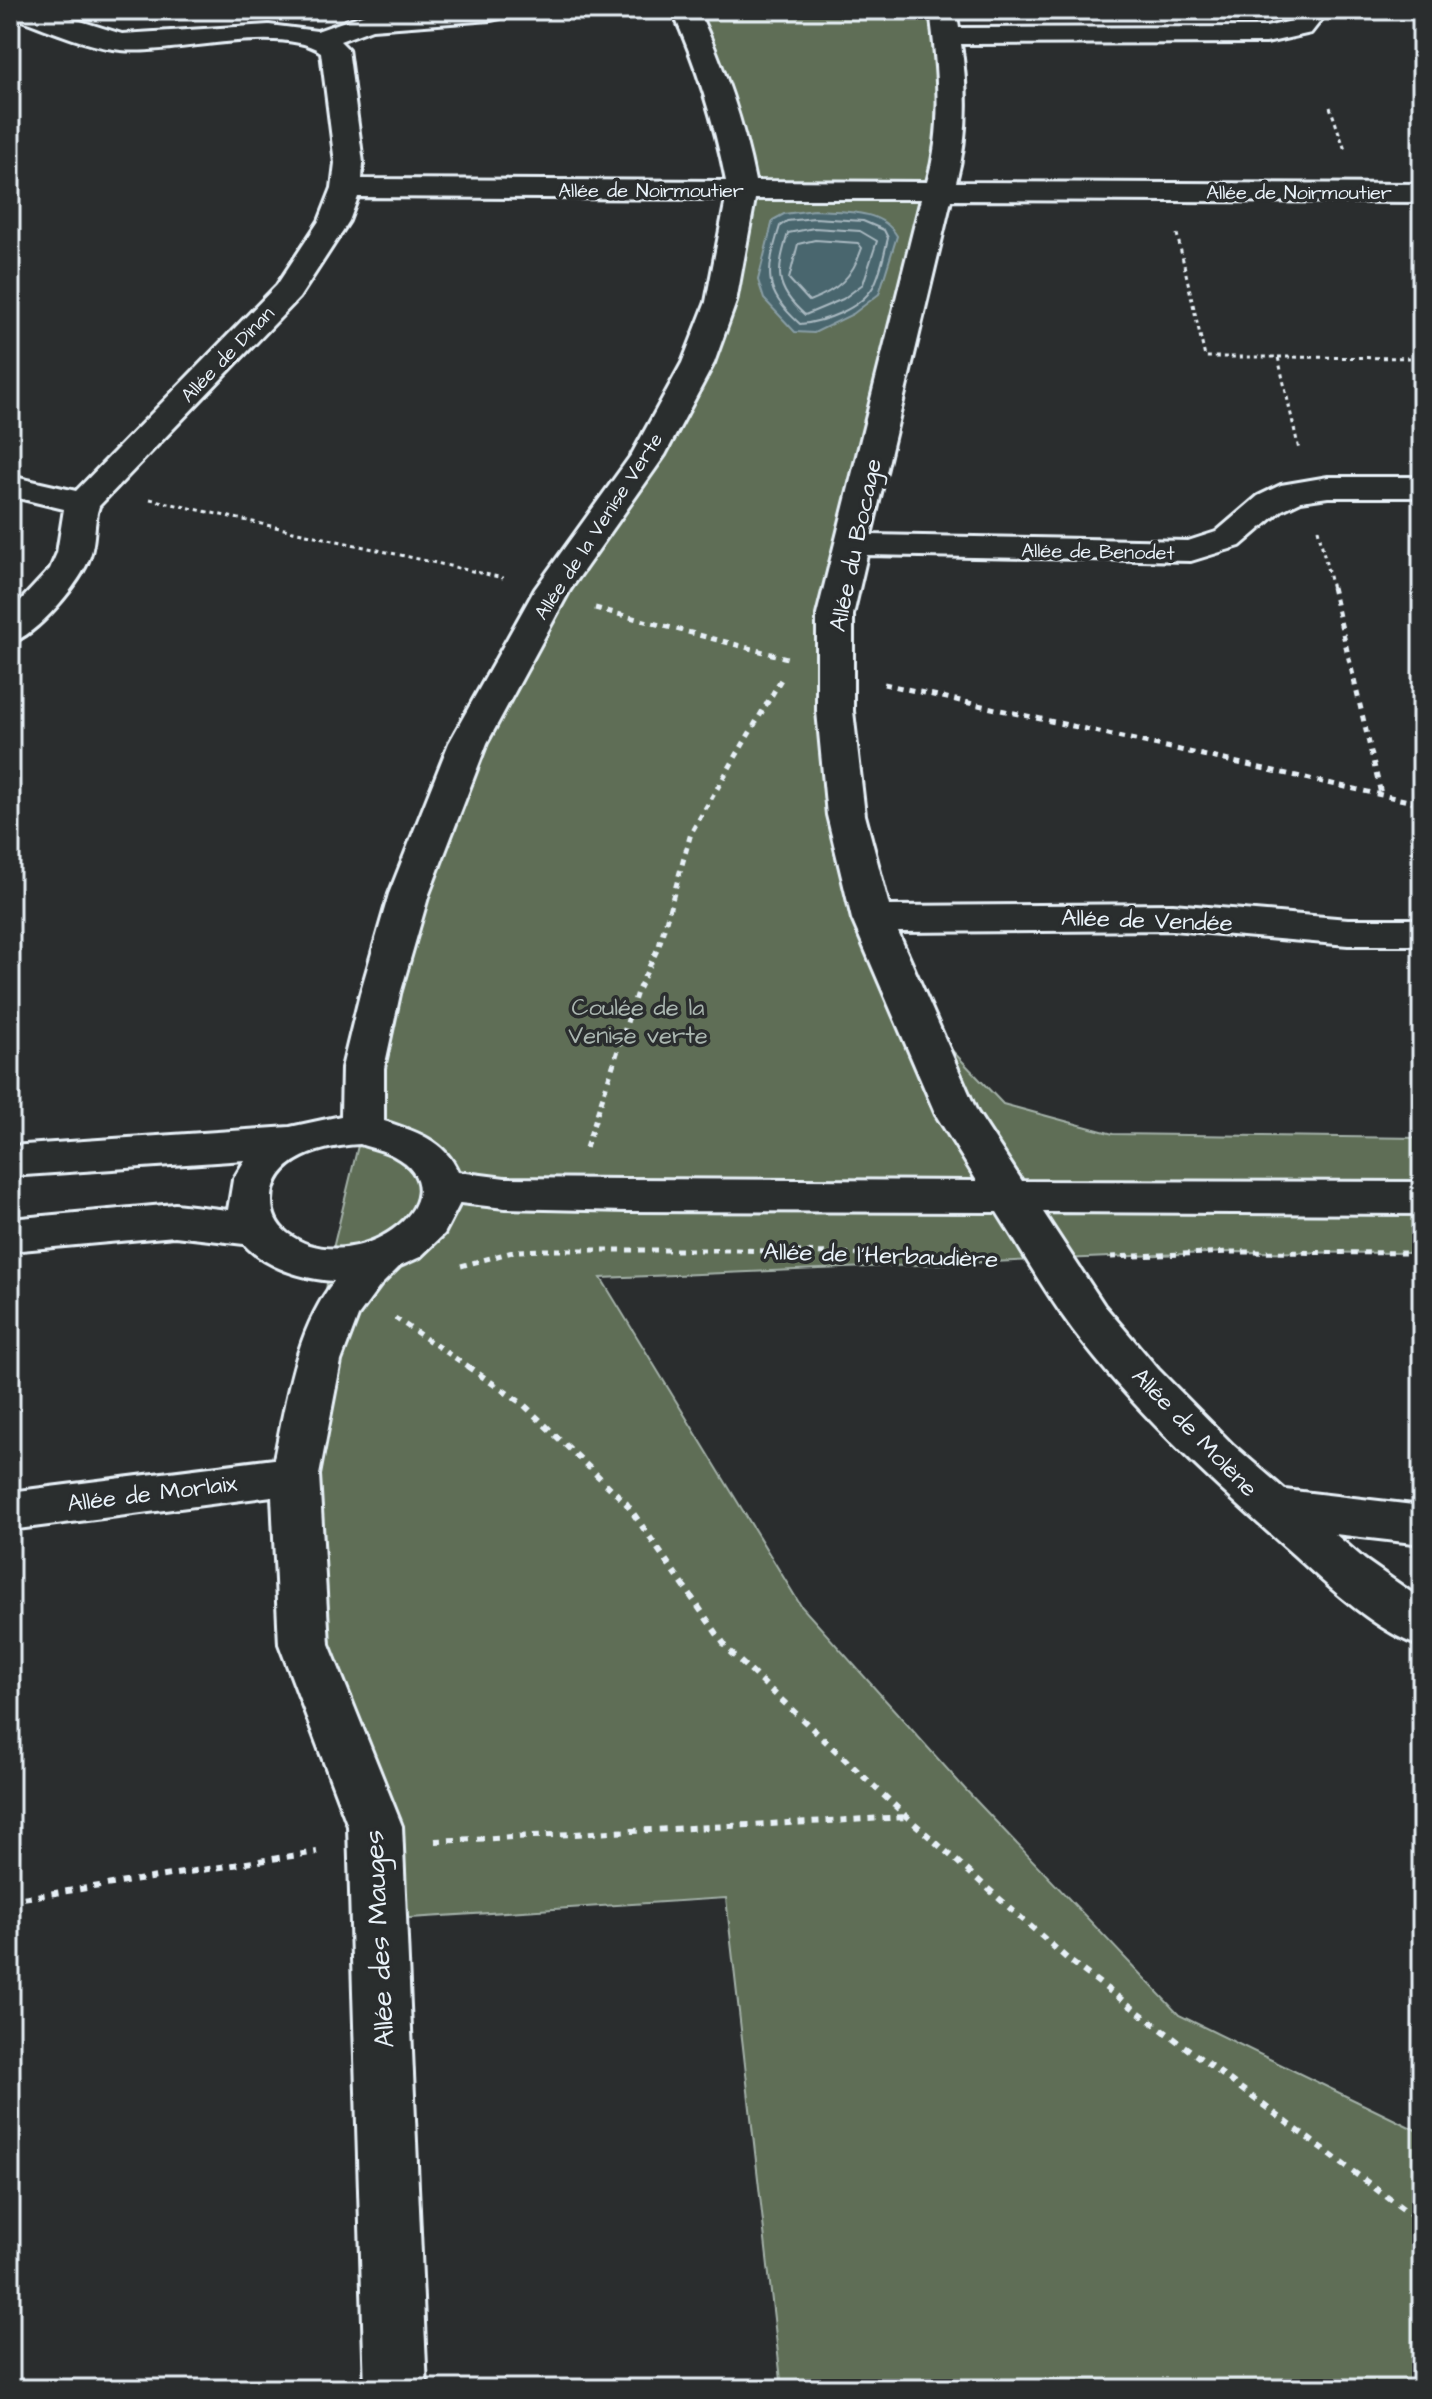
<svg xmlns="http://www.w3.org/2000/svg" width="1432" height="2399" viewBox="0 0 1432 2399" font-family="'Architects Daughter',sans-serif">
<style>
.green{fill:#5e6e57;stroke:#a3b0a8;stroke-width:2}
.water{fill:#4a666e;stroke:#899ea5;stroke-width:2}
.lines{fill:none;stroke-linecap:round;stroke-linejoin:round}
.shore{stroke:#a9b9c1;stroke-width:2}
.minor-casing{stroke:#e8f1f8;stroke-width:6}
.path-far2{stroke:#e8f1f8;stroke-width:3;stroke-dasharray:4 4;stroke-linecap:butt}
.path-far1{stroke:#e8f1f8;stroke-width:5;stroke-dasharray:6 6;stroke-linecap:butt}
.path{stroke:#e8f1f8;stroke-width:6;stroke-dasharray:7 7;stroke-linecap:butt}
.minor{fill:#2a2d2e;fill-rule:evenodd}
.labels{text-anchor:middle;stroke-width:7;stroke-linejoin:round;paint-order:stroke}
.far-street-label{font-size:20px;fill:#e8f1f8;stroke:#2a2d2e}
.street-label{font-size:24px;fill:#e8f1f8;stroke:#2a2d2e}
.park-label{font-size:24px;fill:#aab6b0;stroke:#2a2d2e}
.near-street-label{font-size:28px;fill:#e8f1f8;stroke:#2a2d2e}
</style>
<rect width="100%" height="100%" fill="#2a2d2e"/>
<filter id="ink" filterUnits="userSpaceOnUse"><feTurbulence type="fractalNoise" baseFrequency=".0125" numOctaves="2"/><feDisplacementMap in="SourceGraphic" scale="16" xChannelSelector="R" yChannelSelector="G"/><feConvolveMatrix kernelMatrix="1 2 1 2 8 2 1 2 1" color-interpolation-filters="sRGB"/></filter>
<g filter="url(#ink)">
<!-- green -->
<polygon class="green" points="685,10 943,10 953,81 834,673 905,1001 1003,1104 1113,1134 1422,1138 1422,1253 1232,1252 601,1278 801,1606 965,1789 1179,2015 1422,2133 1422,2389 782,2389 726,1898 379,1920 304,1644 318,1361 329,1265 362,1129 468,743 698,363 742,190"/>
<!-- water -->
<path class="water" d="M 814,210 C 843,212 881,208 897,236 L 879,294 L 853,314 L 814,333 L 795,332 L 764,299 L 758,280 L 773,220 L 784,214 Z"/>
<g class="lines">
<!-- shore -->
<g class="shore">
<path d="M 814,218 L 863,221 L 884,230 L 888,238 C 884,254 881,273 873,287 C 860,309 824,322 800,324 C 762,290 766,272 780,226 L 787,221 Z"/>
<path d="M 814,228 L 860,231 L 877,241 L 863,284 L 843,299 L 805,315 C 773,287 777,271 788,233 Z"/>
<path d="M 815,240 L 858,243 L 862,248 C 852,278 838,290 809,301 L 789,279 L 798,244 Z"/>
</g>
<!-- minor casing -->
<g class="minor-casing">
<path id="minor" d="M 10,10 L 45,10 L 122,34 L 269,25 L 317,31 L 368,13 L 503,10 L 500,18 L 491,20 L 372,29 L 340,41 L 348,49 L 363,163 L 362,179 L 726,181 C 714,120 697,66 672,10 L 698,10 C 724,66 743,120 755,181 L 927,182 C 944,125 937,67 930,10 L 956,10 L 959,28 L 1266,27 L 1292,21 L 1302,10 L 1329,10 L 1311,33 L 1266,43 L 961,44 C 968,89 968,138 956,182 L 1422,184 L 1422,202 L 951,200 L 871,535 L 1188,541 L 1216,532 L 1258,496 L 1281,485 L 1328,477 L 1422,477 L 1422,497 L 1328,497 L 1301,501 L 1282,510 L 1240,546 L 1191,561 L 867,555 L 853,615 L 853,711 L 865,815 L 889,906 L 1173,904 L 1348,919 L 1422,919 L 1422,945 L 1348,945 L 1173,930 L 898,932 L 977,1112 L 1022,1181 L 1422,1182 L 1422,1214 L 1043,1212 L 1104,1305 L 1158,1369 L 1233,1445 L 1285,1490 L 1422,1506 L 1422,1544 L 1335,1534 L 1365,1560 L 1422,1600 L 1422,1647 C 1377,1632 1329,1587 1294,1555 C 1216,1486 1137,1415 1073,1330 C 1045,1293 1022,1251 997,1212 L 626,1211 L 505,1208 L 460,1203 L 444,1234 L 420,1257 L 400,1266 L 380,1286 L 358,1316 L 341,1361 L 319,1475 L 329,1644 L 402,1826 L 427,2389 L 365,2389 L 348,1826 L 279,1644 L 272,1496 L 10,1530 L 10,1492 L 274,1459 C 287,1398 295,1332 334,1281 C 302,1279 265,1267 244,1244 L 175,1236 L 10,1251 L 10,1219 L 175,1204 L 228,1210 L 233,1180 L 245,1160 L 10,1176 L 10,1146 L 290,1127 L 341,1116 L 342,1068 L 360,994 L 389,894 L 449,743 L 535,589 L 632,454 L 682,363 L 706,302 L 726,199 L 358,197 L 349,221 L 299,298 L 99,506 C 93,523 96,540 90,556 C 81,583 36,636 10,643 L 10,612 L 50,569 L 57,553 L 64,509 L 10,496 L 10,476 L 76,491 L 277,285 L 319,221 L 332,188 L 335,163 L 321,52 C 281,23 171,55 121,50 C 83,46 46,28 10,16 ZM 755,199 L 921,199 L 817,615 L 817,711 L 827,815 L 852,919 L 936,1115 L 977,1181 L 626,1179 L 505,1178 L 458,1172 C 445,1140 414,1131 384,1121 L 384,1068 L 400,994 L 429,894 L 487,743 L 570,590 L 665,455 L 714,363 L 736,302 ZM 360,1144 C 371,1148 384,1150 394,1156 C 470,1197 353,1284 287,1233 C 276,1224 272,1214 272,1201 C 272,1157 325,1146 360,1144 Z"/>
</g>
<!-- path-far2 -->
<g class="path-far2">
<polyline points="532,17 629,10"/>
<polyline points="1330,107 1345,150"/>
<polyline points="1177,234 1205,357 1278,357 1299,450"/>
<polyline points="1278,357 1422,358"/>
<polyline points="150,499 503,578"/>
<polyline points="1318,529 1332,589"/>
</g>
<!-- path-far1 -->
<g class="path-far1">
<polyline points="1332,587 1381,794"/>
<polyline points="595,608 787,658"/>
<polyline points="884,684 1422,804"/>
<polyline points="586,1148 637,992 659,946 691,833 783,676"/>
<polyline points="1111,1257 1232,1252 1422,1253"/>
<polyline points="461,1266 516,1251 545,1250 737,1250 985,1258"/>
<polyline points="395,1318 470,1368"/>
</g>
<!-- path -->
<g class="path">
<polyline points="467,1366 523,1404 626,1503 729,1651 907,1817 1071,1962 1422,2223"/>
<polyline points="435,1841 907,1817"/>
<polyline points="10,1900 317,1852"/>
</g>
<!-- minor -->
<use href="#minor" class="minor"/>
</g>
</g>
<g class="labels">
<!-- far-street labels -->
<g class="far-street-label">
<text x="651" y="197">Allée de Noirmoutier</text>
<text x="1299" y="199">Allée de Noirmoutier</text>
<text transform="translate(227 354) rotate(-46)" y="7">Allée de Dinan</text>
<text transform="translate(598 526) rotate(-57)" y="7">Allée de la Venise Verte</text>
<text transform="translate(1098 551) rotate(1)" y="7">Allée de Benodet</text>
</g>
<!-- street labels -->
<g class="street-label">
<text transform="translate(855 545) rotate(-78)" y="8">Allée du Bocage</text>
<text transform="translate(1147 920) rotate(2)" y="8">Allée de Vendée</text>
<text transform="translate(881 1255) rotate(2)" y="8">Allée de l'Herbaudière</text>
<text transform="translate(1195 1432) rotate(46)" y="8">Allée de Molène</text>
<text transform="translate(152 1493) rotate(-7)" y="8">Allée de Morlaix</text>
</g>
<!-- park labels -->
<g class="park-label">
<text x="638" y="1015">Coulée de la<tspan x="638" dy="28">Venise verte</tspan></text>
</g>
<!-- near-street labels -->
<g class="near-street-label">
<text transform="translate(378 1939) rotate(-93)" y="10">Allée des Mauges</text>
</g>
</g>
<!-- margin -->
<rect width="1432" height="2399" fill="none" stroke="#2a2d2e" stroke-width="40"/>
<rect x="20" y="20" width="1392" height="2359" fill="none" stroke="#e8f1f8" stroke-width="3" filter="url(#ink)"/>
</svg>
